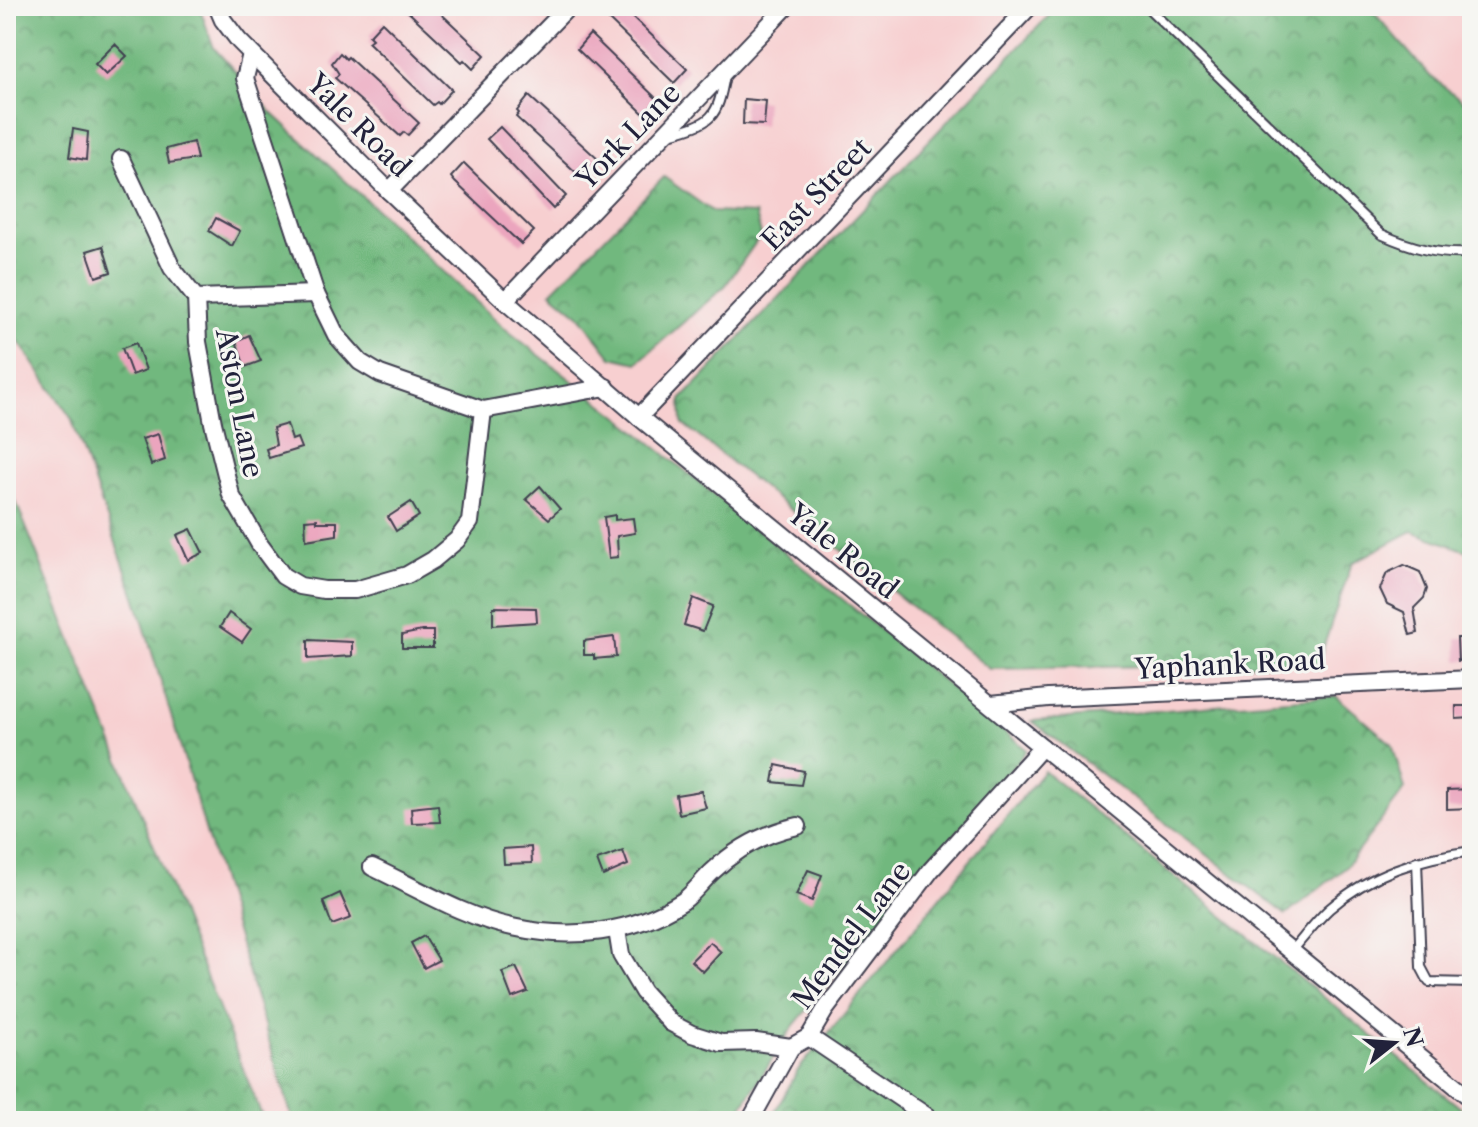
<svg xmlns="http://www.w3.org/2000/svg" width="1478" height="1127" viewBox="0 0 1478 1127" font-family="'Libre Caslon Text',serif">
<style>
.built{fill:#f7cfd0}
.forest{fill:url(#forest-crowns);stroke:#4a6d5c;stroke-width:2}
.building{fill:#eba5be}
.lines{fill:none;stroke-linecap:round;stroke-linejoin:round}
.lane-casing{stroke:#413f50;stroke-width:12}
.street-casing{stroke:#413f50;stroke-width:20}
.lane{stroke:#fff;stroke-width:8}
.street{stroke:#fff;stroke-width:16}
.labels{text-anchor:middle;stroke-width:6;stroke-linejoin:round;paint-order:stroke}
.street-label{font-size:28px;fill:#22223b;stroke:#f6f6f2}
</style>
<defs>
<pattern id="forest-crowns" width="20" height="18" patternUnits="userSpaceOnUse" patternTransform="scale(2)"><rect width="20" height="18" fill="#71b87e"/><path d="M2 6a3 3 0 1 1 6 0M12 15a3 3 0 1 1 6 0" fill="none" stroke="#5c9568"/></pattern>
</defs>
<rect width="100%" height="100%" fill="#f6f6f2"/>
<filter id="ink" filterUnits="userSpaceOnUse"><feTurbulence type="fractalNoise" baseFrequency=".0125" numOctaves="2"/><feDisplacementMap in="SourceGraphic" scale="16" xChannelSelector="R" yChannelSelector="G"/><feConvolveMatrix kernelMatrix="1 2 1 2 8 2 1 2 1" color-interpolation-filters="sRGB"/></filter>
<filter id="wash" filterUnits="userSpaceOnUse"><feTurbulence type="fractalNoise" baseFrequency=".006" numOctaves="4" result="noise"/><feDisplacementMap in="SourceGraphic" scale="32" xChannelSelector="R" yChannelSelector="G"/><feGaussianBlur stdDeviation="1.8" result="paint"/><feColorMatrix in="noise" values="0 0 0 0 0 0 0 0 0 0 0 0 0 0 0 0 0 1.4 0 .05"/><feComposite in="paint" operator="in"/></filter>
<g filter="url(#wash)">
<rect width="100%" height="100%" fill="#f3e1c9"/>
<!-- built -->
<rect class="built" x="6" y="6" width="1466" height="1115"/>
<!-- forest -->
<g class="forest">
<polygon points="6,6 199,6 214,48 273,114 508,331 623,420 1027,750 794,1025 733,1121 293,1121 136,599 71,418 6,323"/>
<polygon points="1058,6 1372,6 1375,14 1430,76 1472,108 1472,553 1412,531 1352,563 1318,663 990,669 682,423 681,400"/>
<polygon points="664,177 713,212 756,214 761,235 725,286 637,363 612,357 579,315 551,292"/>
<polygon points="6,477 264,1121 6,1121"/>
<polygon points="1336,696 1392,744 1405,789 1345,868 1286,915 1032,721"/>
<polygon points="1044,771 1472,1117 1472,1121 770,1121 798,1070"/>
</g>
<g id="blocks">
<!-- building -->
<g class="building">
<polygon points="402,6 433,6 485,55 473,69 464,60 462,62"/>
<polygon points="601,6 621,6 687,69 674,83 605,16 608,13"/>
<polygon points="382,22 452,90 439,104 437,102 433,105 368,42 372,39 369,36"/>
<polygon points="590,34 658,100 644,114 577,49"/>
<polygon points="115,44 127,56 106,75 95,64"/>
<polygon points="340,53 346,59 348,57 419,123 408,135 404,132 400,136 335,78 339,74 332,63"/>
<polygon points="529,96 600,161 587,175 584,172 580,176 516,117 519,113 517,111"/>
<polygon points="744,99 766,101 764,125 743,124"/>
<polygon points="500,127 566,196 553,209 487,139"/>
<polygon points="73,129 88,132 86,160 69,157"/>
<polygon points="193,142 197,159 169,163 166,149"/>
<polygon points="464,163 534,231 521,244 455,182 451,177"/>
<polygon points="216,218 240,231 232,246 209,231"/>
<polygon points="103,246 111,272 96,277 87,251"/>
<polygon points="249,335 261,361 245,367 236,341"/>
<polygon points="136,343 146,370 132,375 122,348"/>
<polygon points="287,424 292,440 297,438 301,448 269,458 266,449 276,445 273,428"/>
<polygon points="158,434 165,460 151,465 142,439"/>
<polygon points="540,486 560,509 549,519 526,499"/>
<polygon points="411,502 419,516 396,531 388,517"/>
<polygon points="615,515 615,520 633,518 635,533 617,536 618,557 609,558 604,517"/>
<polygon points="317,519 317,522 337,522 337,535 306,540 305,520"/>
<polygon points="191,529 203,553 188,560 177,535"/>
<polygon points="1404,565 1420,572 1427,589 1424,598 1414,608 1418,633 1410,635 1404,612 1387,604 1380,589 1387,573"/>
<polygon points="693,598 713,606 703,631 684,625"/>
<polygon points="493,607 536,608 537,622 493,625"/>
<polygon points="229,613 251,629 242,642 220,627"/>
<polygon points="422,631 433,631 433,648 402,648 402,635"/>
<polygon points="614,637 616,657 594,659 594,655 584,655 584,641"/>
<polygon points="1457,638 1472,638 1472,660 1458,661"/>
<polygon points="308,640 352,642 352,656 308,659"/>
<polygon points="1456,706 1472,706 1472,718 1456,719"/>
<polygon points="776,765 804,771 801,785 773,782"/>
<polygon points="1472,789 1472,808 1447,809 1447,790"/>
<polygon points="701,791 706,808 679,814 676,795"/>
<polygon points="438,805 440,822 412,823 411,808"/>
<polygon points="531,847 532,863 504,864 503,849"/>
<polygon points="623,851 628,865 603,876 597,860"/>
<polygon points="808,870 822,875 812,901 796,895"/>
<polygon points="340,893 351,918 332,925 323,901"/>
<polygon points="424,936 439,960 424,968 411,943"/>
<polygon points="710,942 721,952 703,972 691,961"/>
<polygon points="516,967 528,992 512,998 502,972"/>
</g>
</g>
</g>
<g filter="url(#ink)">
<use href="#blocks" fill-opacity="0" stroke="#413f50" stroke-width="2"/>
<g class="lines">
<!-- lane casing -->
<g class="lane-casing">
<g id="lane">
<path d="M 1146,6 L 1381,234 C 1412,248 1438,255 1472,253"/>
<path d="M 670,134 C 712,122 717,120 725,75"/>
<polyline points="1417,861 1421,967 1429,982 1472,983"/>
<path d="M 1292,951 C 1304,937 1316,921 1329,909 C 1370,873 1419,858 1472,851"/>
</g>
</g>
<!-- street casing -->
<g class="street-casing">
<g id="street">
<polyline points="217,6 223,20 239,41 389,191 505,301 639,417 1472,1099"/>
<polyline points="121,159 172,268 196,298 198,342 213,423 231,495 260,545 283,576 300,586 324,590 355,590 407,575 433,560 457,540 470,522 483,410 380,374 360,362 336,335 316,294 245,78 251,54"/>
<polyline points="389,191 569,6"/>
<polyline points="196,298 316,294"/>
<polyline points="505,301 787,6"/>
<polyline points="483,410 606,387"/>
<polyline points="639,417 1030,6"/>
<polyline points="991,704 1048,698 1472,679"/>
<path d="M 372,867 C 417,888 464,917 512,927 C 571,940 632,934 683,901 C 694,893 703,880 713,871 C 737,848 765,833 798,826"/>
<polyline points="617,930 621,955 643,992 671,1023 692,1034 721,1043 756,1042 791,1047 809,1037 825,1010 931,870 1042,747"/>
<polyline points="809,1037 928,1117"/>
<polyline points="750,1121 791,1047"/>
</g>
</g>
<!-- lane -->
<use href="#lane" class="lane"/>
<!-- street -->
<use href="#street" class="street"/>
</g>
</g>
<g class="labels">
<!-- street labels -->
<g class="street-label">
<text transform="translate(359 125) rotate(45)" y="10">Yale Road</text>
<text transform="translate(628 136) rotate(-46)" y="10">York Lane</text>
<text transform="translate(816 194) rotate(-46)" y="10">East Street</text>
<text transform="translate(240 403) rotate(79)" y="10">Aston Lane</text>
<text transform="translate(843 551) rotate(39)" y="10">Yale Road</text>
<text transform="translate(1230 664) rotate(-3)" y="10">Yaphank Road</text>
<text transform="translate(851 935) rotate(-53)" y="10">Mendel Lane</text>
</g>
</g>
<!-- margin -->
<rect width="1478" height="1127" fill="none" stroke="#f6f6f2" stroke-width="32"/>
<!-- north arrow -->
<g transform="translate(1394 1043) rotate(73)" stroke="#f6f6f2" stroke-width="6" paint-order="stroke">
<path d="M0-6L14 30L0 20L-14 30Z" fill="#22223b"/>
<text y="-12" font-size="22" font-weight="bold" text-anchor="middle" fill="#22223b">N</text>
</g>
</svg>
